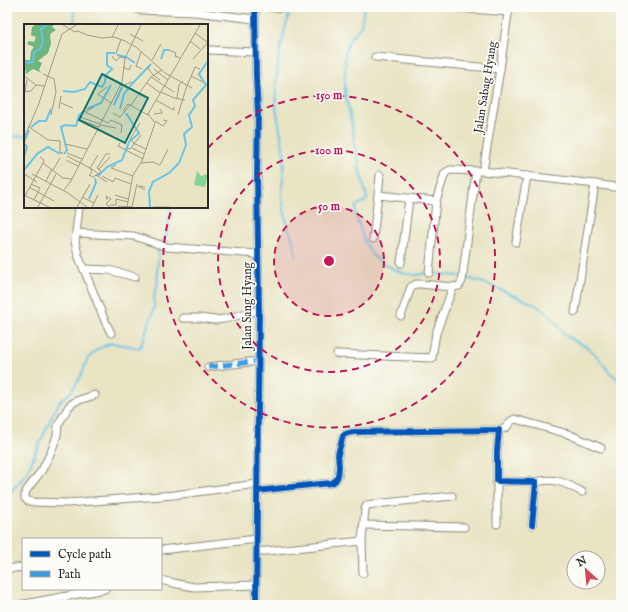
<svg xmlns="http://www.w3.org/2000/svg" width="628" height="612" viewBox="0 0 628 612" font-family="'IM FELL English',serif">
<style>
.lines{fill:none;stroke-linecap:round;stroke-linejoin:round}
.stream{stroke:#68c4e6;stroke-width:2}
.minor-casing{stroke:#8a8878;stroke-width:9}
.minor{stroke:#fff;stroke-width:7}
.quiet{stroke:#3d9ce1;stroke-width:5;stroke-dasharray:10 5;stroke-linecap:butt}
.cycleway-casing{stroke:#fdfcf7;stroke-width:8}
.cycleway{stroke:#0057b8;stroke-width:6}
.ring{fill:none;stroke:#c2185b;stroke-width:2;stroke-dasharray:7 5}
.labels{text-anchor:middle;stroke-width:3.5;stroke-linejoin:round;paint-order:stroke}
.street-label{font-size:12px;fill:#2b2b2b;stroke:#fdfcf7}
.inset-river{fill:none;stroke:#68c4e6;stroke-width:2}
.inset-road{fill:none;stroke:#9d9a87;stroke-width:1}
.view{fill:#0f766e;fill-opacity:0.15;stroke:#0f766e;stroke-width:2}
.inset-edge{fill:none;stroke:#2b2b2b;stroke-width:2}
.centre{fill:#c2185b;stroke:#fdfcf7;stroke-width:2}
.ring-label{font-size:12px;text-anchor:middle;font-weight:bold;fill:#c2185b;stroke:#fdfcf7;stroke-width:3.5;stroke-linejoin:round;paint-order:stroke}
</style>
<rect width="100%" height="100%" fill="#fdfcf7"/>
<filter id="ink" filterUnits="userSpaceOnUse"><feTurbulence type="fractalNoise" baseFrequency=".025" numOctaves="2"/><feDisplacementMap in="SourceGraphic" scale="8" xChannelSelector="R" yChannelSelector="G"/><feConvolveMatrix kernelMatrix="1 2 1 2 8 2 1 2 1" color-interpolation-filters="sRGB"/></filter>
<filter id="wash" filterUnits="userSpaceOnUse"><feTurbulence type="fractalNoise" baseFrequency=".012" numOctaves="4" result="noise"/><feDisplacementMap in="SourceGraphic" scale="16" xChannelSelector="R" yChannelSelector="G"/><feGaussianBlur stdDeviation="0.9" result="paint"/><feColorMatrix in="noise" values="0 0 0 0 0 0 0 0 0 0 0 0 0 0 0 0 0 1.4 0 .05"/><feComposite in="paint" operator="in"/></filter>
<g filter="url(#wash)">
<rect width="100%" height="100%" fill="#e9e4c4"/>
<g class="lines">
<!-- stream -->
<g class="stream">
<polyline points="69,7 74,10 75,25"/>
<polyline points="291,7 285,29 279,54 276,87 276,106 284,154 282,199 287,224 295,247 296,257"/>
<polyline points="364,7 361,25 349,41 345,54 345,92 352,125 355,148 359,161 359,168 367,197 366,201 357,205 355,212 364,241 372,255 384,264 402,273 417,275 427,273 460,276"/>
<polyline points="7,137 25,136"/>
<polyline points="464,277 487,284 534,304 551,316 567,337 587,347 598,357 610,373 621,381"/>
<polyline points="7,496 26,474 51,418 60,401 71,392 80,378 88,358 98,349 111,343 140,348 154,309 154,296 158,283 157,270 158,262 158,251 167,233 171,207"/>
</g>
</g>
</g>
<g filter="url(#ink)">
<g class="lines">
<!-- minor casing -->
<g class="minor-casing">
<g id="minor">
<polyline points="255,7 256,77 258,113 257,176 259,310 256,605"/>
<polyline points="268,7 279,8 282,7"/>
<polyline points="447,7 509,12"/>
<polyline points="139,10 195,12 255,19"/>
<polyline points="209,50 255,52"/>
<polyline points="375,57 500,69"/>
<polyline points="483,171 500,69 509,7"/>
<polyline points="378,195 380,175"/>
<polyline points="79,207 76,233 134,236 167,247 257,254"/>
<polyline points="76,233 75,241 78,255 105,321 111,333"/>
<polyline points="373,239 378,195 436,201"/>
<polyline points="516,242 527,176"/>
<polyline points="401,263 409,199"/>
<polyline points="84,269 109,270 135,277"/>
<polyline points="429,273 436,201 445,173 450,170 483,171 595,184 621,188"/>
<polyline points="575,312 595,184"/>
<polyline points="401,316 411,287 416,284 420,284 453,287"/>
<polyline points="183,318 200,318 215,320 224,319 259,310"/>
<polyline points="337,354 432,358 436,333 453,287 459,286 462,281 476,171"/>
<polyline points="208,367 258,361"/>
<polyline points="95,395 76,401 69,406 58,425 57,435 52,450 42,470 26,491 25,495 25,498 28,501 32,502 67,503 174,495 257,484"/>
<polyline points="499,430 506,428 511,421 515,419 568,434 601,448"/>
<path d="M 536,482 C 555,477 565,483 582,492"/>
<path d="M 257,491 L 310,485 L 332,483 L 336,480 L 338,476 L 339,467 L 338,454 L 343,436 C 345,433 349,433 353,432 L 499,430 L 497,451 L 497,481 L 536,482 L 532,525"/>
<polyline points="497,524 497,481"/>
<polyline points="364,525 464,527"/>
<polyline points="362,541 363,573"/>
<polyline points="161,550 257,539"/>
<polyline points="257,552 362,541 365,509 367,505 375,504 452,496"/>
<polyline points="7,569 23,567"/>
<polyline points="161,580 165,581 178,584 194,587 256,585"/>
<polyline points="19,605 105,589"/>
</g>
</g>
<!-- minor -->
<use href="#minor" class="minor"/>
<!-- quiet -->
<polyline class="quiet" points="208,367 258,361"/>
<!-- cycleway casing -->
<g class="cycleway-casing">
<g id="cycleway">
<polyline points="255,7 256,77 258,113 257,176 259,310 256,605"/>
<path d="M 257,491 L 310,485 L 332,483 L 336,480 L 338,476 L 339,467 L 338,454 L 343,436 C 345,433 349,433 353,432 L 499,430 L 497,451 L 497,481 L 536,482 L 532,525"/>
</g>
</g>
<!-- cycleway -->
<use href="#cycleway" class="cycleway"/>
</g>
</g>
<!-- distance rings -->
<circle cx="329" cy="261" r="55" fill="#c2185b" fill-opacity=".12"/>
<g class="ring">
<circle cx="329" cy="261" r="55"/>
<circle cx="329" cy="261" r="111"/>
<path d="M208 148A166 166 0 1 1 172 208"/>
</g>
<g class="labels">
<!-- street labels -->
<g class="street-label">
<text transform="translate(485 87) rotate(-81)" y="4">Jalan Sabag Hyang</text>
<text transform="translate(247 306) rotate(-90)" y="4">Jalan Sang Hyang</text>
</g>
</g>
<!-- overview -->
<g transform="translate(24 24)">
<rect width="184" height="184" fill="#e9e4c4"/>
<path d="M 11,1 L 30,1 L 28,3 L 32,6 L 26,10 L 27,20 L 24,29 L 14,37 L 18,39 L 15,46 L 18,49 L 9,45 L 2,50 L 0,36 L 6,36 L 7,27 L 10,23 L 3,20 L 5,17 L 10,18 L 12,13 L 7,11 L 8,3 Z" fill="#6db67e"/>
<path d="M 173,147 L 177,152 L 184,150 L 181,163 L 170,161 Z" fill="#87d594"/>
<path class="inset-river" d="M 93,31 L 102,33 L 111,39M 137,35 L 140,26 L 145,26M 0,39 L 9,38 L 10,28 L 17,24 L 19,17 L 17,5 L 23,1M 108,60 L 127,40M 39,67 L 50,68 L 61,65 L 66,58 L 78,63 L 81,58 L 82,51 L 88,45 L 83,41 L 83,29 L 91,29M 90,81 L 98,63M 63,85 L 77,79 L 87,61M 96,85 L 100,70 L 108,60M 7,103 L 15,97 L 22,97 L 27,85M 0,118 L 5,106M 0,119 L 3,123 L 0,133M 40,130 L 43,126 L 37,103 L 41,101 L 52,102 L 55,91 L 60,87M 0,146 L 13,130 L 24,123 L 36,130M 74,152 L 83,143 L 98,136 L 105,118 L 115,109 L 102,89M 65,175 L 72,159 L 71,154M 126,183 L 125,167 L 129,158 L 145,149 L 155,139 L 162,121 L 160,110 L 168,103 L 165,91 L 171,82 L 169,76 L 182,61 L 175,50 L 184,37"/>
<path class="inset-road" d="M 39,1 L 51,8 L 54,7 L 63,11 L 78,14 L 90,13 L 101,17 L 112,23 L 141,49 L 168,64M 171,9 L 183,18M 106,10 L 119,17M 88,13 L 94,1M 166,17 L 176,25M 145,26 L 152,29 L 151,32 L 156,34M 117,28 L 112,42 L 118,45M 92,30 L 97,15M 88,32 L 92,37 L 96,33 L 101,34M 169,35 L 184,18M 128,36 L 137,20M 184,40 L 184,53M 125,42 L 124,44 L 129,51 L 136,56M 99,43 L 105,46 L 107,41M 130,45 L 144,56M 19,50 L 30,55 L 32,68 L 27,91M 0,52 L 12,61M 167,52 L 179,58M 127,53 L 150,68M 93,58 L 98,62 L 108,58M 123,59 L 136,69M 163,62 L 171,43 L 176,45M 83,63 L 74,70 L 87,79M 0,68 L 7,67 L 12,61 L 20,62M 1,68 L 3,56M 137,68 L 150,74 L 161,76M 153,74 L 155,61 L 159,57M 132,76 L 146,84 L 150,86 L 150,83M 37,79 L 49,84M 107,81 L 127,53 L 138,46M 70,83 L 61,88 L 78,96M 35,85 L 37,72M 99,87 L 104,80 L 124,91M 89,89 L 96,93 L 106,81M 130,90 L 138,89 L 136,85M 154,91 L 163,61M 56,93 L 76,100M 56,96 L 75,103M 78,96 L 84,99 L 87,96 L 98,101 L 97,109M 131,97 L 139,102 L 143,97 L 139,96M 76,101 L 92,104M 5,103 L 24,116 L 36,117 L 36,129 L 39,129M 0,114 L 14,82 L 38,10 L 52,1M 96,119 L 94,122 L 119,135M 109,119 L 122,125M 110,119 L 106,115 L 116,99M 41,120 L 63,125M 103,124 L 106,125 L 117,111M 108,124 L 120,130M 43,129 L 58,135M 43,132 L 66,144 L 71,147 L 74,150 L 69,153 L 65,151 L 68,148 L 66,144M 42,136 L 54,142M 19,139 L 39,154 L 48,155M 117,139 L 129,138 L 136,141 L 144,125M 92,141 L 87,144 L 109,152M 66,144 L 74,131M 29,146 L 36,134M 74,146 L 86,133M 0,150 L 13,158M 8,150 L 44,169 L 63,183M 74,150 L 77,147 L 73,144 L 82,130 L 86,130M 72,151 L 83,158M 78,152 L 89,158 L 91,154 L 107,160M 22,157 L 28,145M 7,160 L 16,164 L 10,176M 5,163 L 30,177M 121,166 L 114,162 L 121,163M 39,167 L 47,157 L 98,58 L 101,34 L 117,1M 0,171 L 25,183M 91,171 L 104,175M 1,172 L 19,139 L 20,136 L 16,133M 58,173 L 70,179M 83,176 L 82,172 L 87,175 L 82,180 L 86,183M 86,181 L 92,181 L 92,175 L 104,178M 94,182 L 108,183M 14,183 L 32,150M 53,183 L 66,160M 68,183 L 74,171M 103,183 L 109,151 L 118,137 L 131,99 L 124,90 L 176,1M 108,183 L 113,160M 129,183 L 145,183"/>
<path class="view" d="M 78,50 L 124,74 L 101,119 L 55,96 Z"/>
<rect width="184" height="184" class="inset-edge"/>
</g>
<circle cx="329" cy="261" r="6" class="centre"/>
<g class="ring-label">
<text x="329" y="99">150 m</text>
<text x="329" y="154">100 m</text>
<text x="329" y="210">50 m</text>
</g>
<!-- margin -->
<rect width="628" height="612" fill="none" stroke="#fdfcf7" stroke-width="24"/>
<!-- legend -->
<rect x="22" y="538" width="140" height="52" fill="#fdfcf7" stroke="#a9a8a5"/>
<rect x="30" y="551" width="20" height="6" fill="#0057b8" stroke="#a9a8a5"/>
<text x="58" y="558" font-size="12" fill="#2b2b2b">Cycle path</text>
<rect x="30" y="571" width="20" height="6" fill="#3d9ce1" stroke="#a9a8a5"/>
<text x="58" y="578" font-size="12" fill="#2b2b2b">Path</text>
<!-- north arrow -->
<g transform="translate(586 570) rotate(333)"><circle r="19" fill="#fdfcf7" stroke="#a9a8a5"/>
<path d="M0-3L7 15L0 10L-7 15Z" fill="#d1495b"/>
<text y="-6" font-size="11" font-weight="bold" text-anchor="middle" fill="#2b2b2b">N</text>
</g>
</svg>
